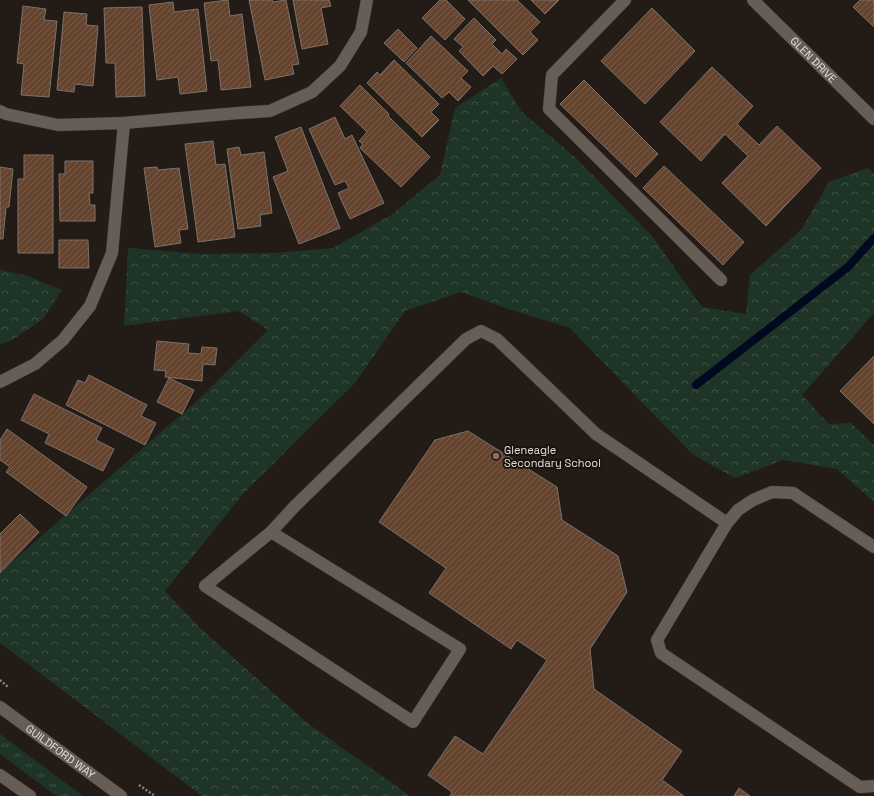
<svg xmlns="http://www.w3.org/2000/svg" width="874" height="796" viewBox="0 0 874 796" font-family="'Space Grotesk',sans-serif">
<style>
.grass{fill:url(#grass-tufts)}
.forest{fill:url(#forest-crowns)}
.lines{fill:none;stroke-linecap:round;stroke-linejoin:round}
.stream{stroke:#00091f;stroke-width:8}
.building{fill:url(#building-hatch);stroke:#7c726c}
.lane-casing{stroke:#3c3633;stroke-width:13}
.secondary-casing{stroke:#3c3633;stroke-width:13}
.path{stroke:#89827e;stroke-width:2.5;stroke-dasharray:2 2;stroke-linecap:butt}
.lane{stroke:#675d57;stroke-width:12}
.secondary{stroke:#675d57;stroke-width:12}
.education-dot{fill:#8d6e63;stroke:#1a120e;stroke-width:1.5}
.labels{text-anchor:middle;stroke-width:4;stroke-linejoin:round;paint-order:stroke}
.street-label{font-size:11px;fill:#e5dfdc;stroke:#1a120e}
.poi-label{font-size:11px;fill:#e5dfdc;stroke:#1a120e;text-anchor:start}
</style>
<defs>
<pattern id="grass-tufts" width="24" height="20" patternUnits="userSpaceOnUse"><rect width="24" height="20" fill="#1e3427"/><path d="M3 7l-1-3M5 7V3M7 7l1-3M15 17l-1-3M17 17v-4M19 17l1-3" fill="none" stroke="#3f5146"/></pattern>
<pattern id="forest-crowns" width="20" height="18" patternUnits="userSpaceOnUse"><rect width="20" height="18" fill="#1e3427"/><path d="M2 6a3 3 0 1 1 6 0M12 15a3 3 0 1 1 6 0" fill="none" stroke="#3f5146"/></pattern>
<pattern id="building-hatch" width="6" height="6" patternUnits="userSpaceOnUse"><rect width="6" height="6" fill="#64432f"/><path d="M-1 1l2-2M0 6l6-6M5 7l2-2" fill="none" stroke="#7a5e4d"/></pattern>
</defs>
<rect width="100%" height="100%" fill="#231b16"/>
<!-- grass -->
<polygon class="grass" points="0,734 83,796 56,796 0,754"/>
<!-- forest -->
<g class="forest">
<polygon points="501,78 521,111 576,158 653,237 702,307 746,314 750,275 802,229 829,182 868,168 874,174 874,313 802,395 829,424 851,423 874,445 874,502 837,469 783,460 735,478 692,454 570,328 511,310 461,292 405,311 355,383 244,493 165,591 200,628 306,722 410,796 202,796 0,643 0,572 198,400 268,330 239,311 124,326 128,248 201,254 275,253 333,248 391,215 440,175 455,108"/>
<polygon points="0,270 25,275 62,290 43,319 9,342 0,344"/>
</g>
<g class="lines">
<!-- stream -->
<polyline class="stream" points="696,385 848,267 874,238"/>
</g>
<!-- building -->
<g class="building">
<polygon points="228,0 230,16 242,14 251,87 221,90 218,60 211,61 204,3"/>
<polygon points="249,0 272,0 273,2 286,0 299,64 292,65 294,74 265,80"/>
<polygon points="293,0 329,0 331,6 321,8 328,44 302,49"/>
<polygon points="440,0 446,0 465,19 445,40 422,18"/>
<polygon points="468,0 517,0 540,22 530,32 538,40 523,55"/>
<polygon points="531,0 559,0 545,14"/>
<polygon points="860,0 874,0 874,27 853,7"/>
<polygon points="173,2 174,12 198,9 207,91 180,94 178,77 157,80 149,5"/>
<polygon points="23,6 46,9 44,20 57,21 49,97 21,95 24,64 17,63"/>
<polygon points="142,7 145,96 116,97 115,63 106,63 104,8"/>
<polygon points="652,8 695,51 645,104 601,61"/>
<polygon points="64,12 87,14 86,25 98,26 93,86 75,84 74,92 57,90"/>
<polygon points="474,18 496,40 492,44 502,54 506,49 517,59 502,74 493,66 483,76 459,51 463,47 454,39"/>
<polygon points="398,29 417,48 404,62 384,43"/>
<polygon points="431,36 468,71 461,78 471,87 458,101 449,92 442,98 406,63"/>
<polygon points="394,60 439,104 431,112 439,120 422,137 367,83 377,72 380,75"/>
<polygon points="712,67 753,106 737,124 759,145 777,126 821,168 766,226 722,183 748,156 725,134 701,161 660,122"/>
<polygon points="584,80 658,154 636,177 560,104"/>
<polygon points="360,85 389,114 388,116 430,157 401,187 360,148 363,144 359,141 367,132 340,106"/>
<polygon points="335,117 345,139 352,135 384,203 350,219 338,193 349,188 345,181 335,185 309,129"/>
<polygon points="301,127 340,228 299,244 273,177 288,171 275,137"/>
<polygon points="213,141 216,165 225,164 235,237 198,242 185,144"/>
<polygon points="239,147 241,155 264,152 272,213 260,215 261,226 238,229 227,149"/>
<polygon points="24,155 53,155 53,253 18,253 18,179 24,179"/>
<polygon points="65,161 93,161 93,193 89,193 90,205 95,205 95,221 60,221 59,174 65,174"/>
<polygon points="664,166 744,242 723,265 643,188"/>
<polygon points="0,167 13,169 9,207 6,207 3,239 0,239"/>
<polygon points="157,167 158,170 179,168 188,229 179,230 181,243 155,247 144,168"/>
<polygon points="59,240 88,240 89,268 59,268"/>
<polygon points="157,341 189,344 188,353 201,354 202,347 217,348 215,365 203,364 202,381 165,377 166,371 154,370"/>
<polygon points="874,356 874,424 840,391"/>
<polygon points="89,375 147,405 141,416 156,423 145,445 66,405 78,380 85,383"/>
<polygon points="169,378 194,390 182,414 157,402"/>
<polygon points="34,394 102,428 96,440 114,449 103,471 45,443 49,434 21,420"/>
<polygon points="7,429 87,487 66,516 6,472 10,467 0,460 0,440"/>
<polygon points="468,431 557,487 562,520 618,556 627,592 590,649 594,689 682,751 662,780 684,796 450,796 452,792 428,775 455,736 483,754 547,660 517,640 511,649 429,593 446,568 379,522 435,440"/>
<polygon points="20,514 39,532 0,573 0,534"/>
<polygon points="739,788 750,796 734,796"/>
</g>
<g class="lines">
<!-- lane casing -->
<g class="lane-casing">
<g id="lane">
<polyline points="625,0 552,75 549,109 721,280"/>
<polyline points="0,111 6,114 58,125 124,123 112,253 90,306 63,340 35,364 0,382"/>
<polyline points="124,123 238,113 270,111 312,92 340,66 361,32 367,0"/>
<polyline points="271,532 460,649 413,722 205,586 271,532 294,507 466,339 481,331 497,339 596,434 727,523"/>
<polyline points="874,547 793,493 772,492 753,500 738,510 727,523 657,640 661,653 860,787 874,786"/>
</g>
</g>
<!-- secondary casing -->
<g class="secondary-casing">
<g id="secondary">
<path id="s1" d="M 753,0 L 874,119"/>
<path id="s2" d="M 0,707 L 121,796"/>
<polyline points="0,775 30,796"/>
</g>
</g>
<!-- path -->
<g class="path">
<polyline points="0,680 8,687"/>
<polyline points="139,785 155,796"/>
</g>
<!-- lane -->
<use href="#lane" class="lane"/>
<!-- secondary -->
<use href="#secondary" class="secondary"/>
</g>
<!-- markers -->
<circle class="education-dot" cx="496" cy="456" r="4"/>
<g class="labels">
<!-- street labels -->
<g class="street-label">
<text dy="4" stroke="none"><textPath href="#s1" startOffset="85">GLEN DRIVE</textPath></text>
<text dy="4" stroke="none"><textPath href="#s2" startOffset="75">GUILDFORD WAY</textPath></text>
</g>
<!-- poi labels -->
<g class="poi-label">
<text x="504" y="454">Gleneagle<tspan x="504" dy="13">Secondary School</tspan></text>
</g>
</g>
</svg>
